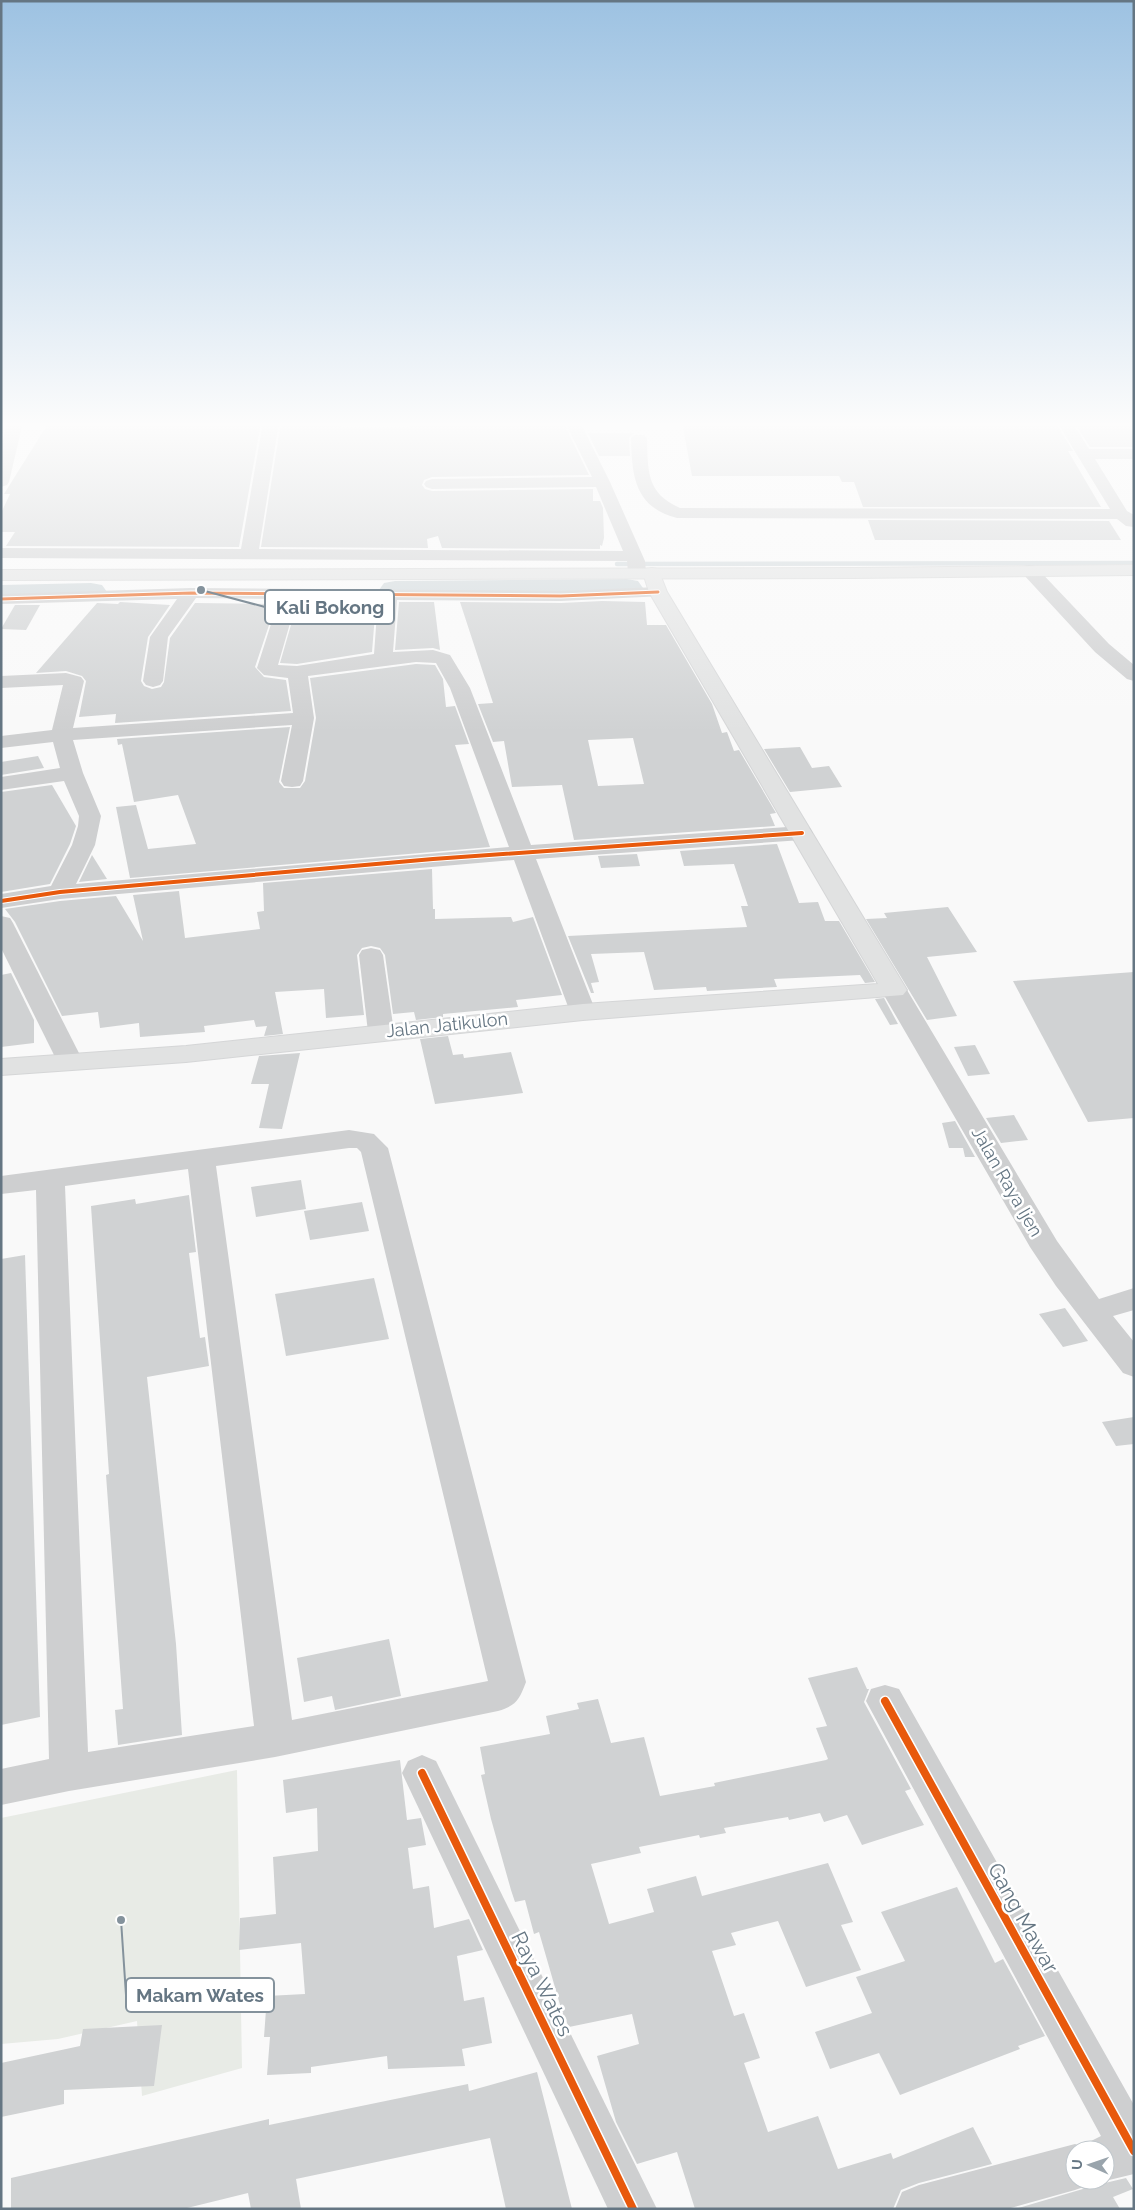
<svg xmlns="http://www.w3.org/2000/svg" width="1135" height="2210" viewBox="0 0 1135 2210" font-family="Raleway,sans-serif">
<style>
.green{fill:#e8ebe6}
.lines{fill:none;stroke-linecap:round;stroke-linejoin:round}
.stream{stroke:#ced6d9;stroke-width:4.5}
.river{fill:#ced6d9;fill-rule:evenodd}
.building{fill:#d0d2d3;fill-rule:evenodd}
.major-casing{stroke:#d5d6d7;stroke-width:2}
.highway-casing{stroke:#d5d6d6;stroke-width:2}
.minor{fill:#cecfd0;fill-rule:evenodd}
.major{fill:#e1e2e2;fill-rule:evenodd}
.highway{fill:#e1e2e2;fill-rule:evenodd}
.cycleway-far2-casing{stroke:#fff;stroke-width:5}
.cycleway-far1-casing{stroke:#fff;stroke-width:6}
.cycleway-casing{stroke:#fff;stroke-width:11}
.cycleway-far2{stroke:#e8590c;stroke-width:3}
.cycleway-far1{stroke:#e8590c;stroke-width:4}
.cycleway{stroke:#e8590c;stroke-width:8}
.labels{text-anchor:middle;stroke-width:5;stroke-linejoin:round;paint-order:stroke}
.street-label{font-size:18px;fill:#657683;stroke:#fff}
.near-street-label{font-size:21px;fill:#657683;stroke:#fff}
.leader{fill:none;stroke:#84929c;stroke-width:2}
.callout-dot{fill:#84929c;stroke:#fff;stroke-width:2}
.callout{fill:#fff;stroke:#84929c;stroke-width:2}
.callout-label{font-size:19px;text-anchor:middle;font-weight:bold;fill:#657683}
</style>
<rect width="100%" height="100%" fill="#f9f9f9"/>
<!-- green -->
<polygon class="green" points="237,1770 242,2068 142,2096 137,2021 58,2039 1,2044 1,1818"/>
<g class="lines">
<!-- stream -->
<polyline class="stream" points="617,564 1134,563"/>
<!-- river -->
<g class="river">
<polygon points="627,579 638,581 643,588 638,595 627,597 395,599 384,597 379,590 384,583 395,581"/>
<polygon points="91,583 102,585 107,592 102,599 91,601 1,603 1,585"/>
</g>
</g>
<!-- building -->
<g class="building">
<polygon points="49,422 114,422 113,426 198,426 203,422 261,422 239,547 6,546 15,532 1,532 1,513 10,494 4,494"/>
<polygon points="281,422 342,422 341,427 410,427 411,422 532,422 531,426 565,426 589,475 432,477 424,480 422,485 425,489 432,491 593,489 593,501 600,501 603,508 604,538 602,546 600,545 600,549 442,548 438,536 427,539 428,548 261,547"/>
<polygon points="682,422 1055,422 1073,451 1068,451 1101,507 863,507 854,482 842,482 839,476 692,476"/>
<polygon points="1074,422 1134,422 1134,447 1090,447"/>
<polygon points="588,433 634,433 629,438 630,456 599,456"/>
<polygon points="868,520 1109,521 1121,540 875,540"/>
<polygon points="307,601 376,602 372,652 297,664 280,663 297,604 306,604"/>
<path d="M 602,601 L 645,602 L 647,625 L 666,625 L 712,704 L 722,733 L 727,732 L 734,751 L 739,750 L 776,813 L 770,814 L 775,826 L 574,840 L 562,785 L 512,787 L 504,741 L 493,742 L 478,704 L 493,703 L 460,602 L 561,603 ZM 633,738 L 644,784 L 598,786 L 588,740 Z"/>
<polygon points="120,602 170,605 148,637 141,681 144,686 152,689 161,687 164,682 170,638 195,603 276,604 255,667 264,677 286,680 291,711 115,723 116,714 79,717 86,681 82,676 66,671 36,673 97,603 118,604"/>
<polygon points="399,602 434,602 440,650 433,648 395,650"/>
<polygon points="15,605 40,605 26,630 1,629"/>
<polygon points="416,664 435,665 443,679 446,707 455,706 469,744 455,745 490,847 130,878 116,807 136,805 148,849 196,844 178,795 134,802 122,744 118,745 117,739 290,727 279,782 284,788 300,788 305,781 316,718 310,678"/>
<polygon points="800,747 812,768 829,766 842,787 790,792 764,749"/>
<polygon points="38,756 44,768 1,775 1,762"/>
<polygon points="52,785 76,826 70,844 50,884 1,892 1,792"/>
<polygon points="777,844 799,903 818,902 825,921 839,921 875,982 865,983 860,975 774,979 777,987 707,991 706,987 654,990 644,952 591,954 599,982 591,983 594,993 591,993 568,936 747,927 741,906 748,906 734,864 684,866 680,851"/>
<polygon points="637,854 640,866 601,868 598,856"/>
<polygon points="92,855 107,879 79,882"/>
<polygon points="432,869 433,909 435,909 435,919 511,917 513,922 533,917 562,995 516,1000 518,1007 443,1014 443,1017 416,1020 414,1012 393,1014 385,955 380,948 371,946 362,948 357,955 364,1015 326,1018 324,989 275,992 283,1034 264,1036 267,1026 256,1027 254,1020 204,1026 205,1032 140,1037 139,1023 100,1028 98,1012 62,1016 15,922 5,909 60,901 116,896 143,941 133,895 179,891 185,938 260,929 257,912 264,911 263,883"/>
<polygon points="948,907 977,952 927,957 957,1016 927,1020 866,919 887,918 884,913"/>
<polygon points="1134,972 1134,1118 1088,1122 1013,981"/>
<polygon points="11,973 34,1020 34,1043 1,1047 1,975"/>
<polygon points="884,998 898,1024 890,1025 875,999"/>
<polygon points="448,1036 453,1055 463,1054 464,1058 511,1052 523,1093 435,1104 420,1039"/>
<polygon points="975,1045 990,1074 968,1076 954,1047"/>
<polygon points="300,1053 282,1129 259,1128 269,1084 251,1084 259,1056"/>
<polygon points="1014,1115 1028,1140 1001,1143 986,1118"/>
<polygon points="955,1121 975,1157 965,1157 963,1148 949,1148 942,1123"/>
<polygon points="301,1180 306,1209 256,1217 251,1187"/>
<polygon points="189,1195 196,1252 189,1253 200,1338 205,1337 209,1366 147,1377 176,1644 182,1735 118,1745 115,1710 123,1709 106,1475 109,1474 91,1206 135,1199 136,1204"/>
<polygon points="362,1202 369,1231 310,1240 304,1211"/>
<polygon points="25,1255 40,1717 1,1725 1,1259"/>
<polygon points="374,1278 389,1339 286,1356 275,1294"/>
<polygon points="1065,1308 1088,1341 1063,1347 1039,1314"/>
<polygon points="1134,1417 1134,1444 1116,1446 1102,1422"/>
<polygon points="389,1639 401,1696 335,1710 332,1696 304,1702 297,1658"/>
<polygon points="857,1667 867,1689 869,1689 864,1702 911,1789 905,1791 924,1825 862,1845 847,1815 824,1822 820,1813 789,1820 788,1817 724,1828 726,1833 700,1838 699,1835 639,1847 641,1853 591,1864 609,1924 654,1912 647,1889 696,1876 702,1896 828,1863 853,1922 841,1925 861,1970 806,1987 778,1921 731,1933 736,1945 712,1951 734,2016 744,2013 760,2058 744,2063 768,2132 818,2116 838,2169 891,2153 893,2159 973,2127 992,2164 919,2183 901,2190 893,2209 695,2209 677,2152 637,2164 616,2122 597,2056 639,2044 632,2014 569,2027 563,2015 539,1932 534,1934 525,1900 515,1902 511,1890 491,1819 481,1775 485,1774 480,1747 550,1734 546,1716 579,1709 577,1703 598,1699 611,1743 644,1737 660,1796 715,1786 714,1783 826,1760 828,1759 816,1728 827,1726 808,1678"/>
<polygon points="400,1760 407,1820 421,1818 426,1845 408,1848 413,1889 429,1886 434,1928 469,1919 483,1950 457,1956 464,2001 484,1997 492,2043 462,2049 465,2066 388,2069 387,2056 311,2067 311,2073 267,2075 270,2037 264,2037 267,1996 305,1994 301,1943 239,1950 240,1918 276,1914 273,1857 318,1851 317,1808 286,1813 283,1780"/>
<polygon points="957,1887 995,1963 1003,1959 1045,2036 1018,2046 1020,2049 900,2095 879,2053 830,2069 815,2032 872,2013 856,1977 905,1961 881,1912"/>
<polygon points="162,2025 154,2086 64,2090 64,2104 1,2117 1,2063 80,2046 83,2029"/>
<polygon points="537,2072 572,2209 506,2209 490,2138 296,2179 301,2209 251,2209 248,2193 183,2209 11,2209 11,2178 269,2119 269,2125 468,2084 469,2091"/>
<polygon points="1126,2178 1133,2189 1113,2197 1120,2209 1015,2209 1093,2186 1095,2180 1105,2183"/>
</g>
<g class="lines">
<!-- major casing -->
<g class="major-casing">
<polygon id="major" points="652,568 658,569 667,592 907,990 903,995 583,1020 186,1062 1,1075 1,1059 186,1046 583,1004 878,984 649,592 643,573 646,569"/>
</g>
<!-- highway casing -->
<g class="highway-casing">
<polygon id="highway" points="1134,565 1134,575 853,578 1,580 1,570 853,568"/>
</g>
<!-- minor -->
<g class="minor">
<polygon points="7,422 23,422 9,482 7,485 1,487 1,448"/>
<polygon points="263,422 279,422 259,549 623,551 596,487 432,489 426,487 424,484 426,481 432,479 592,477 565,422 580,422 610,482 645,561 646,572 643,576 637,577 631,576 628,572 627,561 1,558 1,548 241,549"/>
<path d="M 1057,422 L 1072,422 L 1089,449 L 1134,449 L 1134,459 L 1095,459 L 1127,511 L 1134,515 L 1134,527 L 1126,526 L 1117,519 L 677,518 C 634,507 632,475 631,438 L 634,435 L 644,435 L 647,438 C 648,471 646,493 680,508 L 1110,509 Z"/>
<polygon points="1029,565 1035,566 1109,644 1134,665 1134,681 1127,679 1095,652 1023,574 1020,570 1023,566"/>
<path d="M 658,587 L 664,588 L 667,592 L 664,596 L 561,601 L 397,600 L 393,652 L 433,650 L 450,655 L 470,688 L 531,845 L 802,826 L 810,828 L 813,833 L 810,838 L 802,840 L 536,859 L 596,1012 L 592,1017 L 583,1020 L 574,1017 L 570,1012 L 514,860 L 60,899 L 1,908 L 1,894 L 51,886 L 72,845 L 78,826 L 79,816 L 64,781 L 1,790 L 1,777 L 60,768 L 53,742 L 1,748 L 1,736 L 52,730 L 63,685 L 1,688 L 1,676 L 66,673 L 81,677 L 84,681 L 73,728 L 293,713 L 288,678 L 264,675 L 257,668 L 279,599 L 196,598 L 168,637 L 163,681 L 160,685 L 153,687 L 146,685 L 143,681 L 150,637 L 177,599 L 1,604 L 1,594 L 191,588 L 561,591 ZM 297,599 L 378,600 L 374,654 L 297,666 L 278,665 ZM 416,662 L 436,663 L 450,688 L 509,847 L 76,884 L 95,845 L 101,816 L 83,773 L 73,740 L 292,725 L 281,781 L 284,786 L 292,787 L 300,786 L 303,781 L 314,718 L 308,676 Z"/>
<polygon points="1,916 10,918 13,923 83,1061 79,1067 70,1069 61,1067 57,1061 1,948"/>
<polygon points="371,948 380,950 383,955 394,1032 390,1038 381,1040 372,1038 368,1032 359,955 362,950"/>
<polygon points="894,982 903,985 907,990 1057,1241 1099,1299 1134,1288 1134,1310 1113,1316 1134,1342 1134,1377 1123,1373 1056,1286 1030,1247 881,990 885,985"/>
<path d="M 349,1130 L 374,1134 L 388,1148 L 526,1682 C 519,1700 517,1705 498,1711 L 275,1757 L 69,1791 L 1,1805 L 1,1769 L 49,1759 L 36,1190 L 1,1194 L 1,1176 ZM 349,1148 L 357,1148 L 361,1152 L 488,1681 L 292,1720 L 216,1166 ZM 188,1169 L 254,1726 L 88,1752 L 65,1186 Z"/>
<polygon points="885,1685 899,1689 1134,2105 1134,2174 1105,2181 1102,2180 1105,2180 1105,2150 1075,2150 1075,2180 1093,2180 1092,2184 1075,2190 1007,2209 895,2209 902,2192 919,2185 1075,2144 1086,2148 1089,2142 1101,2136 866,1701 871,1689"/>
<polygon points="422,1755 436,1761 657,2209 608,2209 402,1773 408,1761"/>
</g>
<!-- major -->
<use href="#major" class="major"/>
<!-- highway -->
<use href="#highway" class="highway"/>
<!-- cycleway-far2 casing -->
<g class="cycleway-far2-casing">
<polyline id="cycleway-far2" points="1,599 191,593 561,596 658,592"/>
</g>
<!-- cycleway-far1 casing -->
<g class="cycleway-far1-casing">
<polyline id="cycleway-far1" points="1,901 60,892 433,859 802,833"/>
</g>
<!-- cycleway casing -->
<g class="cycleway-casing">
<g id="cycleway">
<polyline points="885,1701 1134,2151"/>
<polyline points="422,1773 633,2209"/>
</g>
</g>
<!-- cycleway-far2 -->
<use href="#cycleway-far2" class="cycleway-far2"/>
<!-- cycleway-far1 -->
<use href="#cycleway-far1" class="cycleway-far1"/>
<!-- cycleway -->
<use href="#cycleway" class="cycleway"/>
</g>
<!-- sky -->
<linearGradient id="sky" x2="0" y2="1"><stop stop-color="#9dc2e2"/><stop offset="0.58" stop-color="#fcfcfc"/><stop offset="1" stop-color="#fcfcfc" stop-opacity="0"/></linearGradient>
<rect width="1135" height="732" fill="url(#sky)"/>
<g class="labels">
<!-- street labels -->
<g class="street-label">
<text transform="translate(447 1025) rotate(-6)" y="6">Jalan Jatikulon</text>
<text transform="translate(1007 1182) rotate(60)" y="6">Jalan Raya Ijen</text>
</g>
<!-- near-street labels -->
<g class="near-street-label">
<text transform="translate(1023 1918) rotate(61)" y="7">Gang Mawar</text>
<text transform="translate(542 1984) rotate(64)" y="7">Raya Wates</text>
</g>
</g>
<!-- callouts -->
<path class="leader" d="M201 590L265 607M121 1920L126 1995"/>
<g class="callout-dot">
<circle cx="201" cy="590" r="5"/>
<circle cx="121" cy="1920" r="5"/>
</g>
<g class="callout">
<rect x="265" y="590" width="129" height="34" rx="5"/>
<rect x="126" y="1978" width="148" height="34" rx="5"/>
</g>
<g class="callout-label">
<text x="330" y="614">Kali Bokong</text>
<text x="200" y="2002">Makam Wates</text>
</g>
<!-- border -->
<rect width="1135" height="2210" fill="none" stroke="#657683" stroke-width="5"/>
<!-- north arrow -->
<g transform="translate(1090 2165) rotate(272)"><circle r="24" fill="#ffffff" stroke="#c1c8cd"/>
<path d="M0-4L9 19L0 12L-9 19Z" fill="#99a4ac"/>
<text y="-8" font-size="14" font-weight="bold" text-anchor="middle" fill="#657683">U</text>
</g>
</svg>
